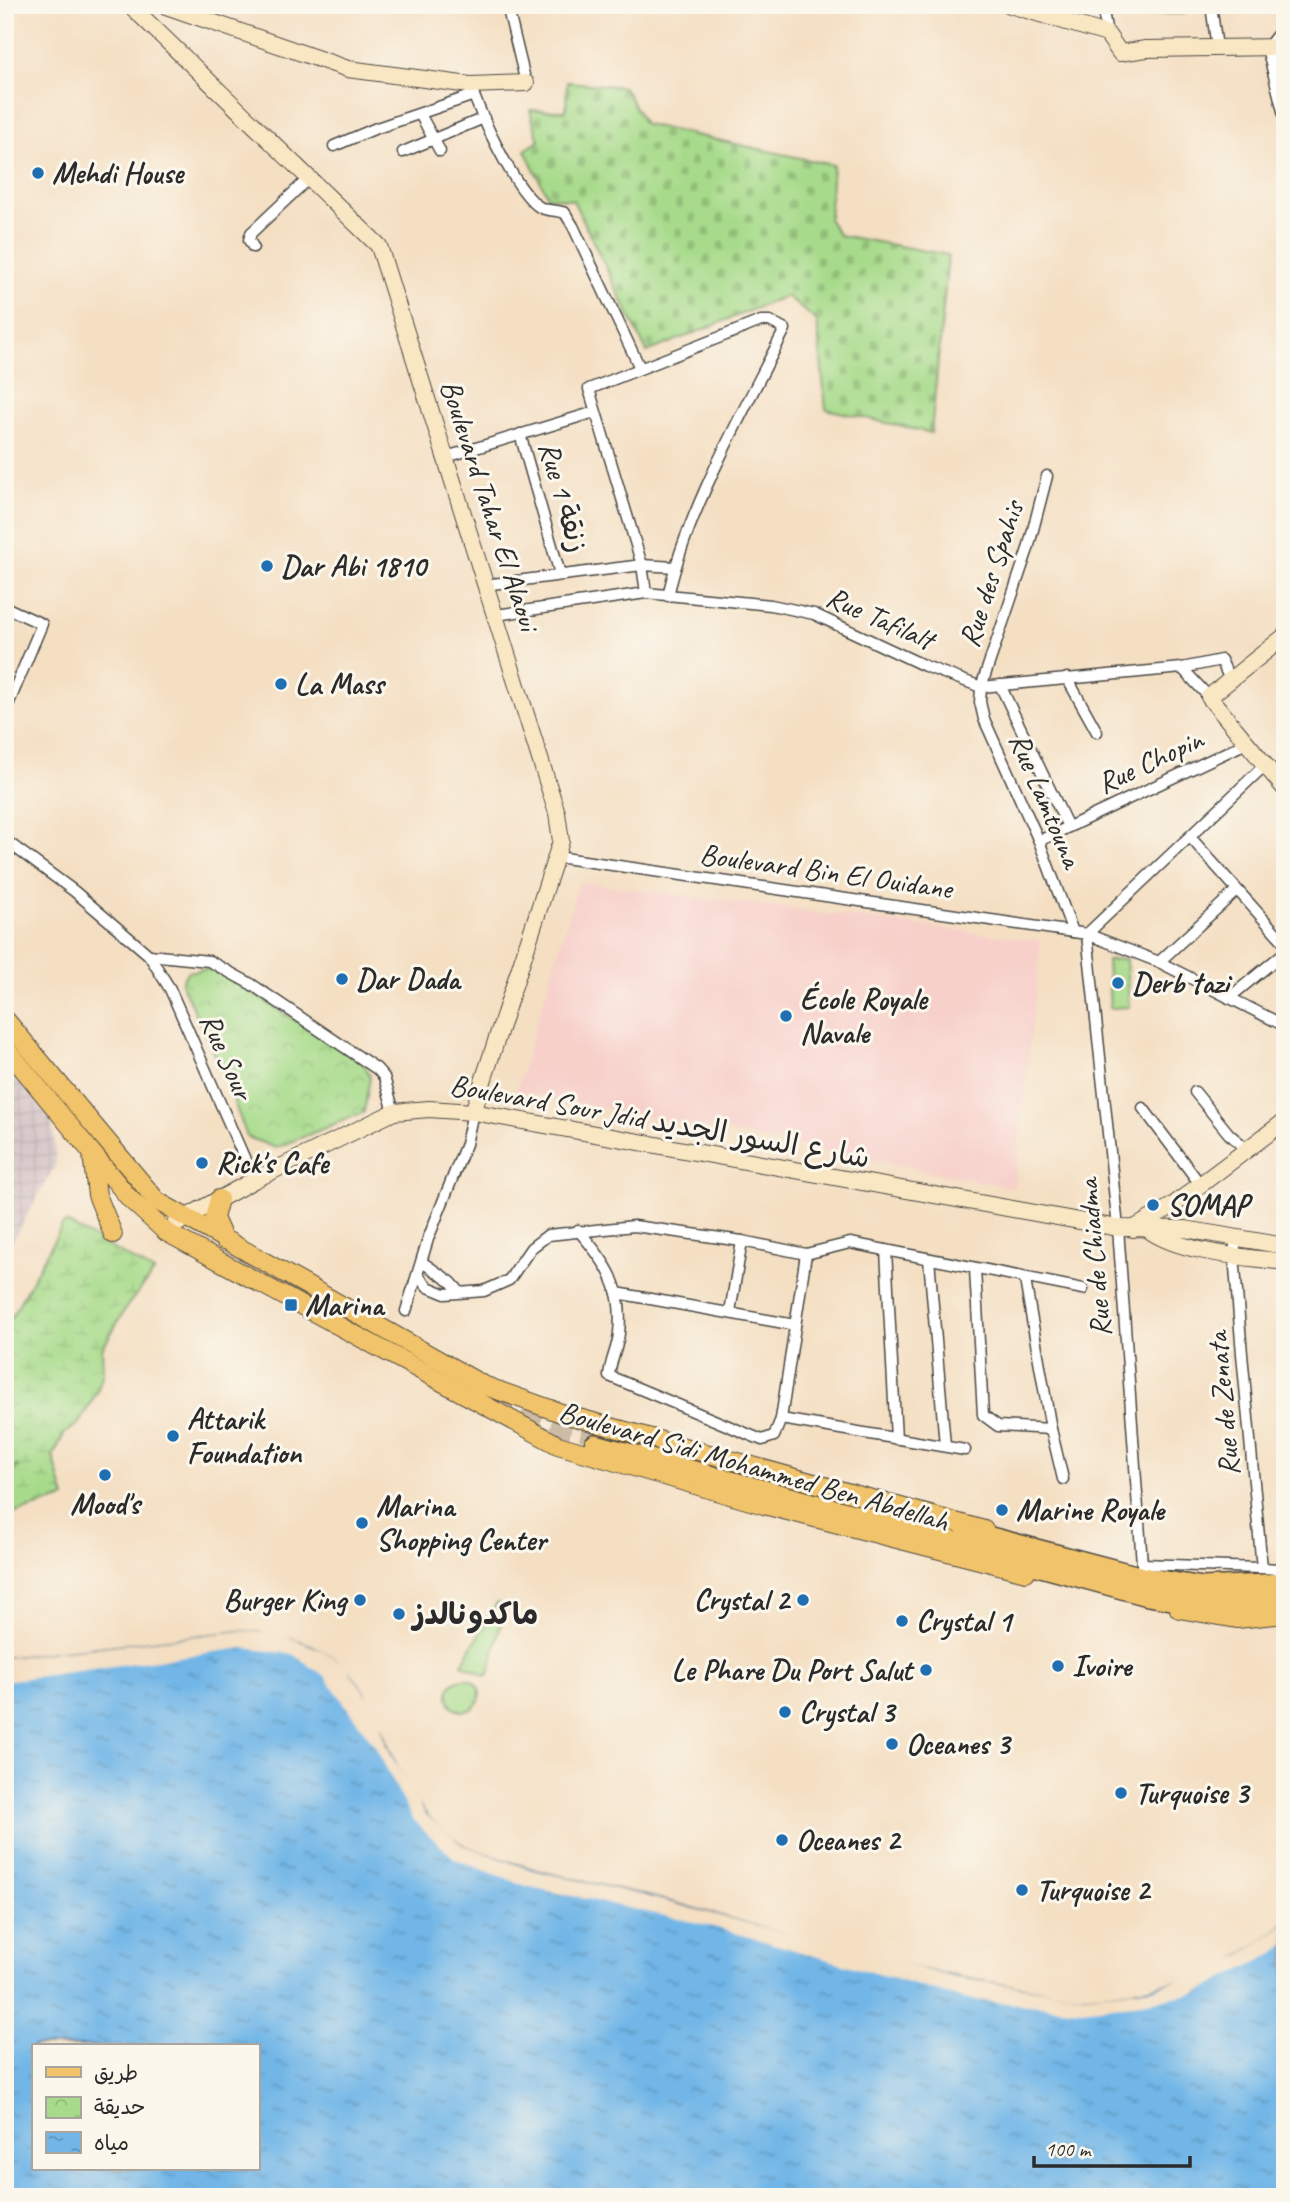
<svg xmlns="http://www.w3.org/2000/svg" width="1290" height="2202" viewBox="0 0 1290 2202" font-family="Caveat,'Playpen Sans Arabic',sans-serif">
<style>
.built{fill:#f7d0ca}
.industrial{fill:url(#industrial-grid)}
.green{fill:#a7db8b;stroke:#69835b;stroke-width:2}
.wetland{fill:url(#wetland-marsh);stroke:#69835b;stroke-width:2}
.cemetery{fill:url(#cemetery-stones);stroke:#69835b;stroke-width:2}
.park{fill:url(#park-crowns);stroke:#69835b;stroke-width:2}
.water{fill:url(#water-ripples);stroke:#4e7089;stroke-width:2;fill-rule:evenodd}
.pier{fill:#f4dfc3}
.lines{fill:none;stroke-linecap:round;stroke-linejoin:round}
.highway-tunnel{stroke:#ccbba5;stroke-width:21;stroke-dasharray:21 10;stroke-linecap:butt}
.street-casing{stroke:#494642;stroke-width:13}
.secondary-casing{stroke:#494642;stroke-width:18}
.primary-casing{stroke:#494642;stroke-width:20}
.highway-casing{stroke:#494642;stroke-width:24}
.street{stroke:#fff;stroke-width:10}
.secondary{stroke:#f9e7c3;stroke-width:16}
.primary{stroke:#f1c36a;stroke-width:18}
.highway{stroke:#f1c36a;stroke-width:21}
.poi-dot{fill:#1f6fb2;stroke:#fbf7ec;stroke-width:2.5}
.labels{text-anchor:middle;stroke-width:6;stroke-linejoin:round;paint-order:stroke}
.poi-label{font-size:30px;font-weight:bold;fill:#2b2b2b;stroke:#fbf7ec;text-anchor:start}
.street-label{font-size:30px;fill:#2b2b2b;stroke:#fbf7ec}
</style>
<defs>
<pattern id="industrial-grid" width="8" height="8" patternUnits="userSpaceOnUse" patternTransform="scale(1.75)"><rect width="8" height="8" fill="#d2bec2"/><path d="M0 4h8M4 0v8" fill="none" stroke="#b4a3a7"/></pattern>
<pattern id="wetland-marsh" width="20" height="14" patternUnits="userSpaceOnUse" patternTransform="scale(1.75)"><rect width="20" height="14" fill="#a7db8b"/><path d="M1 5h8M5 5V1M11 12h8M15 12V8" fill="none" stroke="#90bc78"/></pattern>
<pattern id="cemetery-stones" width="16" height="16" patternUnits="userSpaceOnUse" patternTransform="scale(1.75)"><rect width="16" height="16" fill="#a7db8b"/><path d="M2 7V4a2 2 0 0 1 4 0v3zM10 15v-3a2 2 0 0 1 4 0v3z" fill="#90bc78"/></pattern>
<pattern id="park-crowns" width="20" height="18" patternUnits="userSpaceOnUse" patternTransform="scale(1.75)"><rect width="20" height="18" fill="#a7db8b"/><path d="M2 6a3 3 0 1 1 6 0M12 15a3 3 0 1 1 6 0" fill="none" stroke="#90bc78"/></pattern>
<pattern id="water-ripples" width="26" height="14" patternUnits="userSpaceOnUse" patternTransform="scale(1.75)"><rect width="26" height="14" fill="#71b6e7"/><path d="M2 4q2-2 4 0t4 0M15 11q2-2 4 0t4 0" fill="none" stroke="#5d94bb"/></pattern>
</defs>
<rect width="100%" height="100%" fill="#fbf7ec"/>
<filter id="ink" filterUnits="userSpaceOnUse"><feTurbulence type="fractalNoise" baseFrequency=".0143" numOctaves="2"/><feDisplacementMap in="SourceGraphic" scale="14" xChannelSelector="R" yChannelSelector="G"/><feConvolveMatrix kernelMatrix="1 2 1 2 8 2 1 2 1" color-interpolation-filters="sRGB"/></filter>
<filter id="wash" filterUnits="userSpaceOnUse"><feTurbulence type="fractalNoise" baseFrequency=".00686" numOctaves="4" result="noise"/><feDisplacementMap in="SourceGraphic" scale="28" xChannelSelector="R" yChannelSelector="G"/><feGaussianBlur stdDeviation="1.57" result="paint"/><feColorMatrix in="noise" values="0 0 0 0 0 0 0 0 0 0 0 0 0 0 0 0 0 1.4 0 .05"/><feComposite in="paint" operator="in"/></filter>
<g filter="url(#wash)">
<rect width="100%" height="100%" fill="#f4dfc3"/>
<!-- built -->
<polygon class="built" points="579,882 1041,941 1014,1188 516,1091"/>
<!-- industrial -->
<polygon class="industrial" points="5,1057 52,1114 56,1164 5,1254"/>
<!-- green -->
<g class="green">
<polygon points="1115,5 1185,5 1184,14 1115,13"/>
<polygon points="1126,959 1129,1007 1110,1008 1107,960"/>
<polygon points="497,1603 503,1605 504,1610 489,1674 486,1676 462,1664"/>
<circle cx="464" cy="1695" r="16"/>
</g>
<!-- wetland -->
<polygon class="wetland" points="67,1223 154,1272 127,1306 102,1349 103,1372 97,1392 79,1423 64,1434 53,1456 65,1498 5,1516 9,1496 6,1483 18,1466 5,1468 5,1329 63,1224"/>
<!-- cemetery -->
<polygon class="cemetery" points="567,82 624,87 644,124 833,165 829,220 839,235 948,255 931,433 826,409 817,321 786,296 647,352 573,200 548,197 525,150 539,141 530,110 566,111"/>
<!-- park -->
<polygon class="park" points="213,968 364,1064 370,1077 364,1112 276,1148 247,1137 222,1069 181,983 187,972"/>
<!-- water -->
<path class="water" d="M 240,1631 C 416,1639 352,1775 460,1843 C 470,1849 483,1852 493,1856 C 542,1874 593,1883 644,1895 C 767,1926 888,1970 1015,1986 C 1038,1989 1063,1995 1086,1995 C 1135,1993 1198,1979 1241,1955 C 1256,1946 1271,1934 1285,1923 L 1285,2197 L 5,2197 L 5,1658 ZM 33,2046 L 257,2046 L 257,2169 L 33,2169 Z"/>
<!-- pier -->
<polygon class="pier" points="240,1631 279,1633 324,1651 345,1665 374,1705 389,1751 425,1814 461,1844 528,1869 645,1896 956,1978 1084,1995 1155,1988 1241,1955 1285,1923 1285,1945 1273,1954 1196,1993 1142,2003 1082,2010 964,1999 707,1925 526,1886 455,1859 413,1820 375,1746 325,1676 293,1654 243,1648 5,1681 5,1658"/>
</g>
<g filter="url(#ink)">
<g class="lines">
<!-- highway-tunnel -->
<g class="highway-tunnel">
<polyline points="80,1125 146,1196"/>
<polyline points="467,1384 542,1421 598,1433"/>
</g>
<!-- street casing -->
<g class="street-casing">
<g id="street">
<polyline points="507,5 526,83"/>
<polyline points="1102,5 1107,34"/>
<polyline points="1211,5 1217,48"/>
<polyline points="1285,25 1267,48 1285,119"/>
<path d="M 470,85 C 481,116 513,187 538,206 C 546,212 556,209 565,213 L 573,226 L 640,368"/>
<polyline points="420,114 440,151"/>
<polyline points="334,146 374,129 474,95"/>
<polyline points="403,152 484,118"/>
<polyline points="253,247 249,240 251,233 307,180"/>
<polyline points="520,434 560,574"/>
<polyline points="443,458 595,412"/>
<polyline points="1047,476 1028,549 981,687 980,702 984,719 1039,841 1073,932"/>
<polyline points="484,585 642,565 675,567"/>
<path d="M 646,593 L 642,565 L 589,389 L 761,321 L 770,321 L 785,329 C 745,409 687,510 668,596"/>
<polyline points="5,607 42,624 5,712"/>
<polyline points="496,615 646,593 771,605 814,614 925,666 981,687 1182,668 1221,660 1230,680"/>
<polyline points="1182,668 1209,697"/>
<polyline points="1067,678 1097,732"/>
<polyline points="1000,685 1068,827"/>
<polyline points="1190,837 1285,943"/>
<polyline points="5,840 74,891 149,955 170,989 254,1180"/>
<polyline points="1039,841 1244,744"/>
<polyline points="557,857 1087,934 1159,962 1285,1026"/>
<polyline points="1087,934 1118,1228 1143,1578"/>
<polyline points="1087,934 1264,766"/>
<polyline points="149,955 209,961 251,984 377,1069 384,1077 394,1112"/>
<polyline points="1159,962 1236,891"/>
<polyline points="1229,998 1285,952"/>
<polyline points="1195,1092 1229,1134 1248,1150"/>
<polyline points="1143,1108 1200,1184"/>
<path d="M 578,1230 C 607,1263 624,1287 619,1333 C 618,1348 610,1361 609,1376 L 762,1440 L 774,1436 L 781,1419 L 806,1254"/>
<polyline points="1236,1236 1234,1255 1242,1354 1262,1568"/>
<polyline points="886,1250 896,1439"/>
<polyline points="929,1259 945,1445"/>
<polyline points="422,1262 451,1282 459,1291"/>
<polyline points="975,1269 983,1415 998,1426 1051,1429"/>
<polyline points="418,1276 428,1287 445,1294 484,1291 509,1280 531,1248 548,1235 634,1226 742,1241 806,1254 850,1243 1083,1289"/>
<polyline points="1025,1280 1051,1429 1063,1479"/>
<polyline points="617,1293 795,1325"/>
<polyline points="406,1311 428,1239 466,1144 473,1112"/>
<polyline points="730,1312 742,1241"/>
<polyline points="781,1419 965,1450"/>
<polyline points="1142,1564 1285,1569"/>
</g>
</g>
<!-- secondary casing -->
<g class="secondary-casing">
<g id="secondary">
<polyline points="130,5 379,246 557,813 561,841 473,1112"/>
<polyline points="163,5 348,69 470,85 526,83"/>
<polyline points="1010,5 1107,34 1120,53 1146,49 1285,47"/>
<polyline points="1285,636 1209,697 1285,789"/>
<polyline points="1133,1229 1172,1206 1285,1121"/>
<path d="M 1149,1230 C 1180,1253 1246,1257 1285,1262"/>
<polyline points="166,1232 185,1218 254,1180 394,1112 429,1109 473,1112 1118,1228 1185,1229 1285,1246"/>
</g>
</g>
<!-- primary casing -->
<g class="primary-casing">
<g id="primary">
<polyline points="5,1019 157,1201 483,1385 564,1414 984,1530"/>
<polyline points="5,1047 130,1199 166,1232 558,1445 764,1505 1026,1572"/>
<polyline points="92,1154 97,1195 113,1234"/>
<polyline points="219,1199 214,1218 224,1240"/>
<polyline points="1179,1609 1237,1619 1285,1614"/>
</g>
</g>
<!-- highway casing -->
<g class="highway-casing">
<g id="highway">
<polyline points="595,1445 1148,1595 1201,1604 1285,1602"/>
<polyline points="968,1532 1143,1578 1203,1588 1285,1584"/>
</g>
</g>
<!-- street -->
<use href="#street" class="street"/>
<!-- secondary -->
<use href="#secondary" class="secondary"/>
<!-- primary -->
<use href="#primary" class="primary"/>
<!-- highway -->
<use href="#highway" class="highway"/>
</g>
</g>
<!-- markers -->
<g class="poi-dot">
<circle cx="38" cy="173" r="7"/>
<circle cx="267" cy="566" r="7"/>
<circle cx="281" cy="684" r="7"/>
<circle cx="342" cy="979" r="7"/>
<circle cx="1118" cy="983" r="7"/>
<circle cx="786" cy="1016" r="7"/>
<circle cx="202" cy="1163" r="7"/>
<circle cx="1153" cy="1205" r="7"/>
<rect x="284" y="1298" width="14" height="14" rx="3.5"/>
<circle cx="173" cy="1436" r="7"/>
<circle cx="105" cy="1475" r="7"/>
<circle cx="1002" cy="1510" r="7"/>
<circle cx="362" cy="1523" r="7"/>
<circle cx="360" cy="1600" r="7"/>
<circle cx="803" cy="1600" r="7"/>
<circle cx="399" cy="1614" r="7"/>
<circle cx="902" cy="1621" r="7"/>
<circle cx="1058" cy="1666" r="7"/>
<circle cx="926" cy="1670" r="7"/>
<circle cx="785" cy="1712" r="7"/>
<circle cx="892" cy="1744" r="7"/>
<circle cx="1121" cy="1793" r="7"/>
<circle cx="782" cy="1840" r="7"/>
<circle cx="1022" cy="1890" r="7"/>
</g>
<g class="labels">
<!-- poi labels -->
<g class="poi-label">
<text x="52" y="183">Mehdi House</text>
<text x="281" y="576">Dar Abi 1810</text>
<text x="295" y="694">La Mass</text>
<text x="356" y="989">Dar Dada</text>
<text x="1132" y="993">Derb tazi</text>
<text x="800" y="1009">École Royale<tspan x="800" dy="34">Navale</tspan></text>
<text x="216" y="1173">Rick's Cafe</text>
<text x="1167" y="1215">SOMAP</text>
<text x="305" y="1315">Marina</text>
<text x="187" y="1429">Attarik<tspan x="187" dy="34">Foundation</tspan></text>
<text x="105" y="1514" text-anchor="middle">Mood's</text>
<text x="376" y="1516">Marina<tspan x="376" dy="34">Shopping Center</tspan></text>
<text x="1016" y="1520">Marine Royale</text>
<text x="346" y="1610" text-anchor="end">Burger King</text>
<text x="789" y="1610" text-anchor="end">Crystal 2</text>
<text x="413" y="1624">ماكدونالدز</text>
<text x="916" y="1631">Crystal 1</text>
<text x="1072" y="1676">Ivoire</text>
<text x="912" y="1680" text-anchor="end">Le Phare Du Port Salut</text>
<text x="799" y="1722">Crystal 3</text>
<text x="906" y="1754">Oceanes 3</text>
<text x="1135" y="1803">Turquoise 3</text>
<text x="796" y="1850">Oceanes 2</text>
<text x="1036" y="1900">Turquoise 2</text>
</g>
<!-- street labels -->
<g class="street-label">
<text transform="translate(564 497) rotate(74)" y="10">Rue 1 زنقة</text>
<text transform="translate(490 505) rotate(72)" y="10">Boulevard Tahar El Alaoui</text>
<text transform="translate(991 574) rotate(-72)" y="10">Rue des Spahis</text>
<text transform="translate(880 618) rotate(24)" y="10">Rue Tafilalt</text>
<text transform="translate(1150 761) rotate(-25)" y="10">Rue Chopin</text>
<text transform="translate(1046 800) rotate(67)" y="10">Rue Lamtouna</text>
<text transform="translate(826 871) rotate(8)" y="10">Boulevard Bin El Ouidane</text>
<text transform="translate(227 1056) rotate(66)" y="10">Rue Sour</text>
<text transform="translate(660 1121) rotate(10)" y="10">Boulevard Sour Jdid شارع السور الجديد</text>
<text transform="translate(1094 1258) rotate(-95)" y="10">Rue de Chiadma</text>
<text transform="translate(1223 1404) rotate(-95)" y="10">Rue de Zenata</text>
<text transform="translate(754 1466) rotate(16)" y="10">Boulevard Sidi Mohammed Ben Abdellah</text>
</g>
</g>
<!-- margin -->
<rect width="1290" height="2202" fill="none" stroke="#fbf7ec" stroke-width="28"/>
<!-- legend -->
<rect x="32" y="2044" width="228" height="126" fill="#fbf7ec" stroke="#a8a59f" stroke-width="2"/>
<rect x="46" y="2067" width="35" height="10" fill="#f1c36a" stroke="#a8a59f" stroke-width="2"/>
<text x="94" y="2080" font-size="21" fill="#2b2b2b">طريق</text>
<rect x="46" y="2097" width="35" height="21" fill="url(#park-crowns)" stroke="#a8a59f" stroke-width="2"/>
<text x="94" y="2114" font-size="21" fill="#2b2b2b">حديقة</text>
<rect x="46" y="2132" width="35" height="21" fill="url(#water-ripples)" stroke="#a8a59f" stroke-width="2"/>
<text x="94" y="2150" font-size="21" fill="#2b2b2b">مياه</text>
<!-- scale -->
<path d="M1034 2156v10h156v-10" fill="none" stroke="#2b2b2b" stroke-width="3.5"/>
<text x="1045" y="2156" font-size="21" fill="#2b2b2b" stroke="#fbf7ec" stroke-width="5" paint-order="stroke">100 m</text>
</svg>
